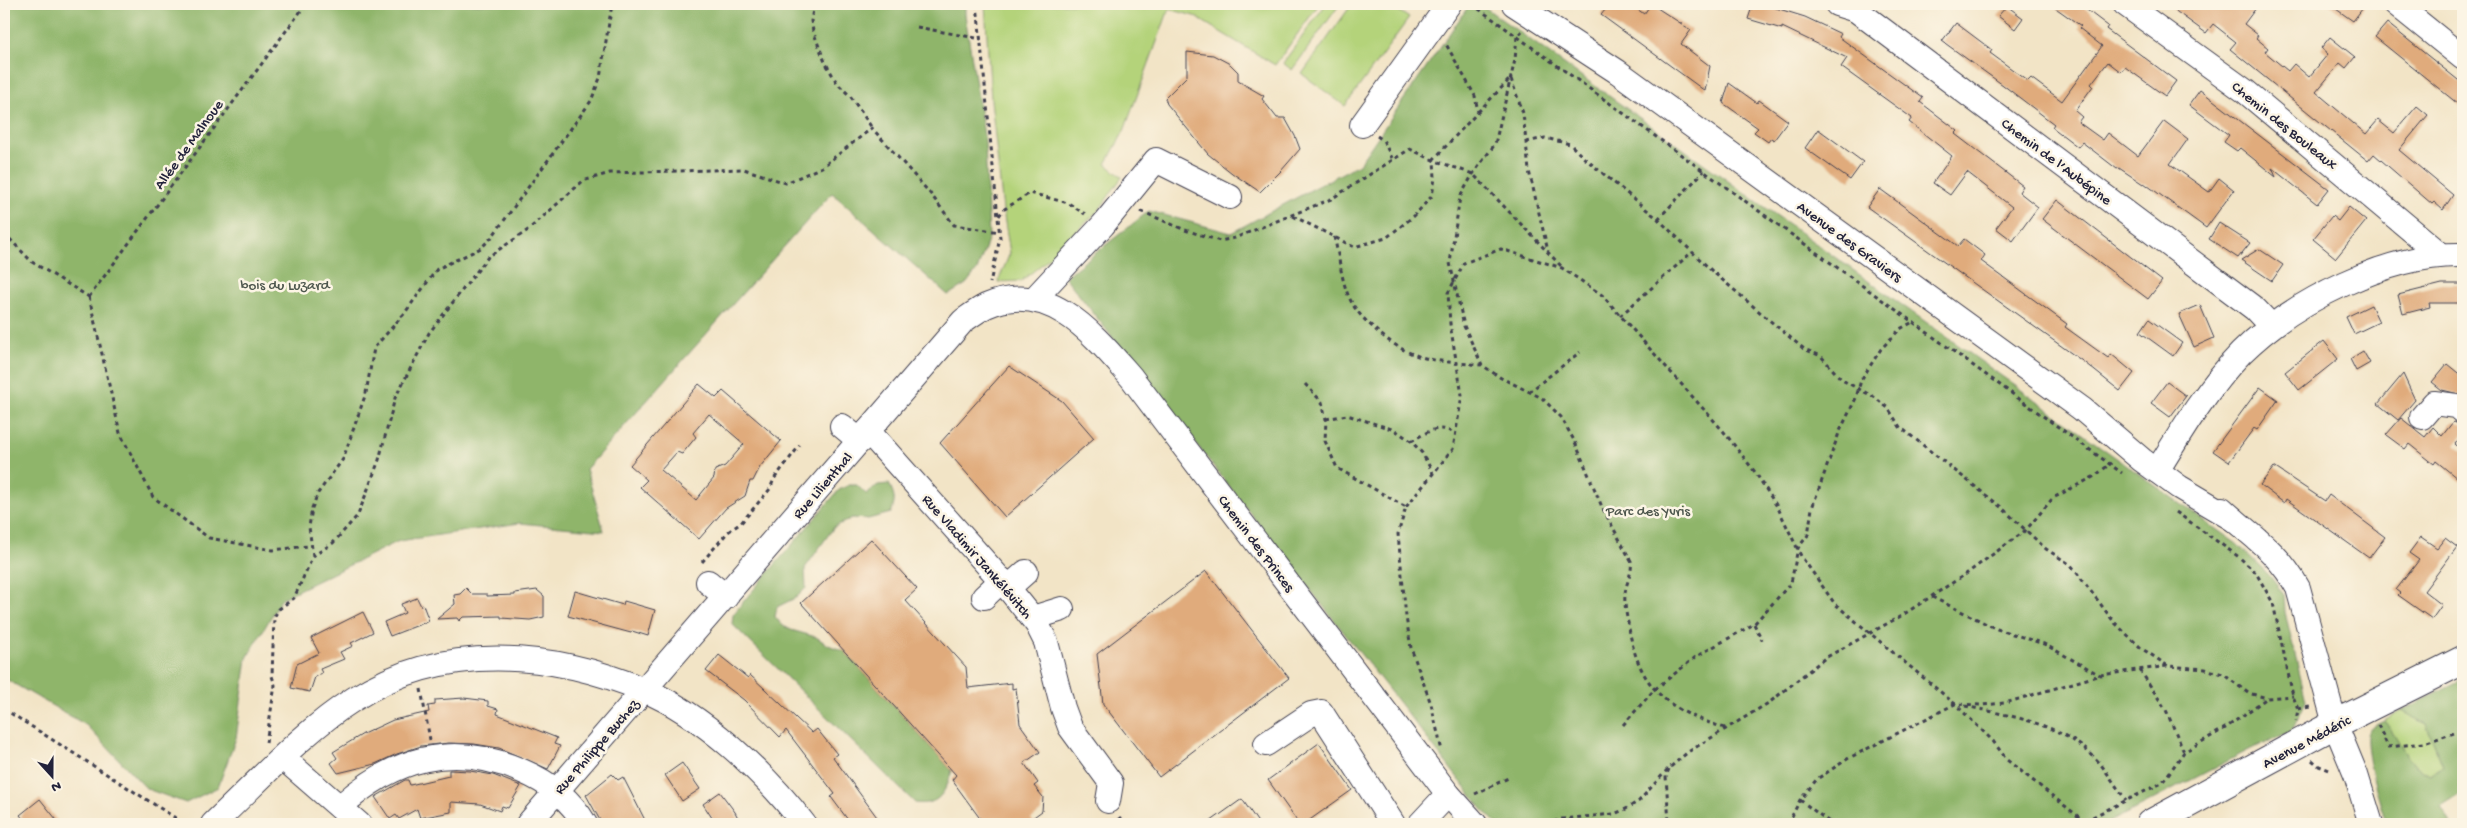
<svg xmlns="http://www.w3.org/2000/svg" width="2467" height="828" viewBox="0 0 2467 828" font-family="'Gochi Hand',sans-serif">
<style>
.green{fill:#b4d37a;stroke:#6b7a5a}
.forest{fill:#8fb56a;stroke:#586c52}
.building{fill:#e0ab7b;fill-rule:evenodd}
.lines{fill:none;stroke-linecap:round;stroke-linejoin:round}
.minor-casing{stroke:#413f50;stroke-width:26}
.major-casing{stroke:#413f50;stroke-width:30}
.path{stroke:#413f50;stroke-width:3;stroke-dasharray:4 4;stroke-linecap:butt}
.minor{stroke:#fff;stroke-width:24}
.major{stroke:#fff;stroke-width:28}
.labels{text-anchor:middle;stroke-width:5;stroke-linejoin:round;paint-order:stroke}
.street-label{font-size:15px;fill:#22223b;stroke:#fcf5e5}
.park-label{font-size:15px;fill:#4e574e;stroke:#fcf5e5}
</style>
<rect width="100%" height="100%" fill="#fcf5e5"/>
<filter id="ink" filterUnits="userSpaceOnUse"><feTurbulence type="fractalNoise" baseFrequency=".02" numOctaves="2"/><feDisplacementMap in="SourceGraphic" scale="10" xChannelSelector="R" yChannelSelector="G"/><feConvolveMatrix kernelMatrix="1 2 1 2 8 2 1 2 1" color-interpolation-filters="sRGB"/></filter>
<filter id="wash" filterUnits="userSpaceOnUse"><feTurbulence type="fractalNoise" baseFrequency=".0096" numOctaves="4" result="noise"/><feDisplacementMap in="SourceGraphic" scale="20" xChannelSelector="R" yChannelSelector="G"/><feGaussianBlur stdDeviation="1.12" result="paint"/><feColorMatrix in="noise" values="0 0 0 0 0 0 0 0 0 0 0 0 0 0 0 0 0 1.4 0 .05"/><feComposite in="paint" operator="in"/></filter>
<g filter="url(#wash)">
<rect width="100%" height="100%" fill="#f2e4c6"/>
<!-- green -->
<g class="green">
<polygon points="985,4 1319,4 1275,65 1194,16 1169,9 1124,131 1106,164 1122,177 1099,210 1040,266 1021,281 998,282 1010,253 1003,210 991,100"/>
<polygon points="1326,4 1340,4 1292,70 1283,63"/>
<polygon points="1352,4 1389,4 1409,18 1345,106 1302,74"/>
<path d="M 2401,711 L 2426,724 L 2443,766 L 2429,774 C 2404,762 2401,741 2384,721 Z"/>
</g>
<!-- forest -->
<g class="forest">
<polygon points="4,4 965,4 965,15 985,142 989,238 977,270 966,284 948,295 832,193 586,469 604,531 520,523 399,541 282,598 247,658 236,738 218,787 186,803 147,789 86,725 4,678"/>
<polygon points="1470,4 1480,4 2237,544 2270,576 2284,595 2285,612 2306,701 2292,731 2251,749 2106,824 1497,824 1483,810 1065,277 1149,211 1231,233 1359,164"/>
<path d="M 889,484 C 895,495 896,501 891,513 L 868,519 L 852,518 L 834,527 L 805,568 L 806,588 L 797,597 L 777,607 L 775,617 L 782,625 L 791,630 L 816,637 L 828,645 L 844,651 L 952,771 C 945,792 940,806 915,803 L 732,624 L 733,615 L 743,602 L 839,490 L 849,485 L 857,485 L 866,494 L 878,485 Z"/>
<path d="M 2463,680 L 2463,793 L 2441,807 L 2451,824 L 2387,824 C 2381,810 2362,743 2368,732 C 2372,726 2378,724 2384,721 C 2400,740 2405,764 2430,774 L 2443,766 L 2426,724 L 2401,711 Z"/>
</g>
<g id="blocks">
<!-- building -->
<g class="building">
<polygon points="1610,4 1630,4 1644,14 1651,4 1691,30 1681,44 1710,66 1705,91 1601,15"/>
<polygon points="1753,4 1763,4 1805,17 1841,34 1839,37 1923,98 1920,102 1958,131 1955,134 2023,186 2019,192 2038,207 2013,241 1996,228 2012,207 1967,172 1950,195 1933,183 1952,156 1909,122 1912,118 1841,67 1847,58 1782,27 1782,29 1748,19"/>
<polygon points="2050,4 2079,4 2108,26 2106,29 2176,81 2165,96 2125,67 2121,72 2108,62 2091,84 2093,86 2075,111 2082,117 2078,122 2103,140 2108,133 2138,156 2164,121 2188,139 2170,164 2209,192 2219,178 2234,190 2206,228 2144,183 2143,184 2119,168 2117,169 2082,142 2078,147 2052,127 2054,124 2003,85 1942,41 1956,23 1992,50 1990,53 2028,81 2031,78 2062,101 2102,46 2079,28 2081,26"/>
<polygon points="2166,4 2259,4 2244,24 2258,35 2256,38 2268,48 2265,52 2288,71 2294,64 2309,77 2328,54 2321,48 2330,37 2355,57 2346,68 2340,63 2316,92 2366,134 2378,120 2394,133 2417,106 2428,115 2399,150 2453,195 2443,210 2434,202 2432,204 2374,154 2368,161 2230,49 2236,42 2213,24 2206,33"/>
<polygon points="2329,4 2366,4 2353,21"/>
<polygon points="2007,6 2023,18 2015,29 1998,16"/>
<polygon points="2387,23 2463,84 2463,108 2375,37"/>
<polygon points="1187,52 1213,55 1230,64 1238,72 1238,81 1264,96 1262,99 1277,118 1285,118 1295,136 1300,149 1281,171 1260,192 1232,173 1208,154 1167,104 1165,98 1187,76"/>
<polygon points="1729,83 1757,103 1759,100 1788,121 1774,140 1771,138 1768,142 1754,132 1758,128 1723,103"/>
<polygon points="2200,90 2329,189 2317,204 2272,168 2276,177 2240,148 2237,151 2224,142 2229,135 2189,105"/>
<polygon points="1818,129 1863,162 1850,180 1805,148"/>
<polygon points="1880,189 1958,246 1964,239 1985,255 1981,261 2067,324 2065,327 2108,358 2111,354 2134,373 2120,391 2085,363 1867,207"/>
<polygon points="2057,200 2162,281 2148,299 2042,219"/>
<polygon points="2349,207 2366,221 2336,258 2313,239 2332,216 2338,221"/>
<polygon points="2219,223 2250,243 2238,258 2209,239"/>
<polygon points="2259,249 2283,265 2272,281 2241,260"/>
<polygon points="2442,284 2463,284 2463,303 2429,303 2430,307 2403,314 2398,295"/>
<polygon points="2200,305 2214,338 2194,347 2179,314"/>
<polygon points="2371,305 2379,322 2354,334 2346,317"/>
<polygon points="2149,319 2182,343 2173,356 2140,332"/>
<polygon points="2324,341 2338,359 2299,390 2285,372"/>
<polygon points="2363,351 2370,363 2356,371 2350,359"/>
<polygon points="2447,364 2463,377 2463,395 2442,390 2432,382"/>
<polygon points="1009,366 1062,401 1094,438 1005,517 940,443"/>
<polygon points="2403,374 2415,400 2398,420 2378,404"/>
<polygon points="2167,382 2186,396 2170,417 2151,403"/>
<path d="M 699,384 L 716,398 L 723,391 L 781,441 L 760,467 L 753,481 L 750,481 L 745,496 L 726,508 L 699,539 L 640,487 L 647,480 L 630,465 ZM 709,414 L 744,444 L 725,466 L 715,470 L 714,478 L 696,500 L 661,470 L 677,452 L 682,454 L 696,437 L 693,433 Z"/>
<polygon points="2260,387 2278,400 2257,430 2254,428 2229,462 2213,451"/>
<polygon points="2401,418 2425,437 2433,427 2442,436 2453,422 2463,425 2463,434 2455,444 2463,451 2463,483 2436,461 2434,464 2409,444 2405,449 2386,435"/>
<polygon points="2274,467 2325,501 2329,495 2385,537 2369,558 2286,499 2284,503 2260,485"/>
<polygon points="2421,537 2437,548 2445,538 2457,547 2424,591 2442,605 2432,619 2398,595 2400,593 2396,590 2419,560 2409,553"/>
<polygon points="871,539 917,589 905,600 966,667 968,688 1012,683 1012,689 1016,688 1020,724 1040,752 1024,763 1038,783 1034,786 1043,797 1042,811 1031,819 1035,824 984,824 952,780 956,775 801,603"/>
<polygon points="1206,571 1289,678 1159,777 1103,704 1097,654"/>
<polygon points="466,588 472,594 487,594 487,596 515,595 515,593 537,590 544,596 544,617 530,620 501,618 501,616 463,617 459,621 457,618 437,619 455,604 454,595 460,594"/>
<polygon points="575,591 623,605 624,601 655,610 648,636 632,631 631,633 568,616"/>
<polygon points="417,598 421,606 423,605 429,621 390,636 384,622 405,613 401,604"/>
<polygon points="363,612 373,632 351,643 353,646 340,652 344,659 320,669 322,673 315,677 310,692 291,688 297,664 319,653 311,638"/>
<polygon points="719,655 748,678 750,675 812,733 817,729 837,754 833,757 882,824 851,824 831,797 835,794 786,730 780,737 744,700 706,671"/>
<polygon points="464,698 488,701 488,706 498,709 497,714 557,738 554,744 560,746 548,769 499,748 474,744 449,743 421,746 397,754 375,764 338,773 331,763 337,758 333,752 363,734 393,720 429,712 428,706 435,705 435,700"/>
<polygon points="1319,743 1352,790 1304,824 1299,824 1268,780"/>
<polygon points="682,763 700,789 682,801 665,775"/>
<polygon points="449,770 470,771 493,775 521,786 508,808 502,806 500,811 480,804 451,802 451,812 420,818 417,809 399,819 396,815 390,819 375,797 405,780 408,780 410,785 449,776"/>
<polygon points="612,774 618,780 623,777 647,824 602,824 586,795"/>
<polygon points="720,792 735,812 741,824 716,824 703,804"/>
<polygon points="40,799 60,824 27,824 20,815"/>
<polygon points="1242,799 1259,824 1207,824"/>
</g>
</g>
</g>
<g filter="url(#ink)">
<use href="#blocks" fill-opacity="0" stroke="#413f50" stroke-width="1"/>
<g class="lines">
<!-- minor casing -->
<g class="minor-casing">
<g id="minor">
<polyline points="1514,4 1618,72 2082,409 2142,460 2179,487 2233,519"/>
<polyline points="1837,4 1856,10 2255,309 2271,326"/>
<polyline points="2125,4 2245,91 2440,254"/>
<polyline points="2396,4 2463,58"/>
<polyline points="1362,125 1449,4"/>
<polyline points="1034,299 1103,225 1156,160 1230,197"/>
<polyline points="2422,417 2434,403 2456,406 2463,412"/>
<polyline points="842,426 860,441"/>
<polyline points="868,431 1008,588 1037,624 1046,642 1063,708 1070,727 1111,783 1108,801"/>
<path d="M 2157,471 C 2182,430 2208,387 2241,353 C 2293,301 2390,253 2463,255"/>
<path d="M 2222,509 C 2252,537 2277,550 2298,588 L 2335,724 L 2356,775 L 2371,824"/>
<polyline points="708,582 726,597"/>
<polyline points="1008,588 1026,572"/>
<polyline points="984,597 1002,580"/>
<polyline points="1033,618 1062,609"/>
<polyline points="1266,744 1311,714 1321,712 1393,824"/>
<polyline points="283,758 359,824"/>
<path d="M 340,807 C 393,758 453,741 522,771 C 548,782 571,800 585,824"/>
<path d="M 213,824 C 258,782 302,732 354,699 C 442,642 551,651 644,690 C 702,714 766,774 804,824"/>
<path d="M 528,824 L 963,321 C 970,316 978,310 986,306 C 1049,278 1094,335 1131,377 L 1448,794 L 1475,824"/>
<polyline points="1420,824 1448,794"/>
</g>
</g>
<!-- major casing -->
<g class="major-casing">
<polyline id="major" points="2150,824 2335,724 2463,660"/>
</g>
<!-- path -->
<g class="path">
<polyline points="814,4 811,21 813,31 825,62 837,83 851,97 872,128"/>
<polyline points="977,4 1000,238 990,283"/>
<polyline points="1472,4 2122,473"/>
<polyline points="917,27 981,39"/>
<path d="M 1522,31 L 1517,36 L 1515,60 L 1495,144 L 1473,174 L 1460,197 L 1450,263 L 1464,326 L 1482,365 L 1501,378 L 1542,398 L 1561,417 L 1575,442 L 1602,507 L 1631,561 C 1633,573 1626,582 1625,594 C 1624,605 1627,617 1629,628 C 1639,689 1669,711 1725,728"/>
<polyline points="1511,79 1523,113 1529,171 1548,251"/>
<polyline points="1478,112 1510,79"/>
<polyline points="1377,136 1383,140 1392,158"/>
<polyline points="1526,142 1545,138 1570,144 1583,157 1658,219 1712,271 1768,319 1804,349 1821,356 1842,380 1874,397 1888,408 1900,427 2001,507 2046,549 2071,565 2114,622 2141,648 2168,666"/>
<polyline points="1433,160 1478,112 1475,96 1446,44"/>
<polyline points="1141,211 1185,230 1220,241 1235,238 1331,199 1410,149 1433,160 1473,174 1562,267"/>
<polyline points="999,216 1003,210 1030,193 1068,203 1085,214"/>
<polyline points="1293,216 1354,247 1386,238 1414,216 1432,196 1435,178 1434,160"/>
<polyline points="1658,219 1704,171"/>
<polyline points="4,233 32,262 89,297"/>
<path d="M 1334,237 C 1340,258 1341,284 1352,303 C 1358,314 1369,324 1378,332 C 1413,362 1437,361 1481,365"/>
<polyline points="89,297 120,433 153,497 209,538 273,550 308,546"/>
<polyline points="89,297 306,4"/>
<polyline points="1620,316 1692,252"/>
<polyline points="1305,384 1322,402 1326,419 1325,441 1337,468 1406,507 1398,534 1406,617 1411,648 1431,704 1442,751"/>
<polyline points="1529,392 1580,352"/>
<polyline points="1326,419 1347,415 1395,430 1411,441 1422,453 1433,473"/>
<path d="M 1411,441 C 1429,432 1437,423 1456,434"/>
<polyline points="1406,507 1453,449 1462,395 1450,324 1448,293 1464,263 1501,249 1562,268 1602,295 1724,432 1755,472 1778,508 1801,556 1835,604 1955,704 1993,741 2007,760 2084,821"/>
<polyline points="2176,512 2239,557 2256,573 2273,603 2293,696 2298,709 2296,721"/>
<polyline points="313,556 309,527 312,508 318,493 343,459 366,393 374,348 404,314 437,269 481,248 492,237 591,101 600,78 612,4"/>
<polyline points="702,562 728,532 741,523 770,489 774,479 800,445"/>
<polyline points="1932,597 1997,629 2044,644 2100,675"/>
<polyline points="1754,624 1762,640"/>
<polyline points="2140,670 2166,710 2184,752"/>
<polyline points="421,689 430,740"/>
<path d="M 1965,706 C 2011,716 2061,723 2096,759 C 2107,771 2116,787 2126,800"/>
<polyline points="4,709 185,824"/>
<polyline points="2298,709 2310,707"/>
<polyline points="1623,725 1654,690 1697,656 1754,624 1791,583 1798,548 1808,535 1812,508 1839,433 1856,398 1861,380 1881,349 1900,329 1913,322"/>
<polyline points="2378,725 2388,747 2424,743 2463,730"/>
<polyline points="266,743 275,685 272,676 274,617 279,609 294,598 313,556 333,543 358,515 379,460 395,398 429,333 488,257 528,230 583,181 610,173 744,169 786,183 822,167 872,128 929,192 954,225 1000,232"/>
<polyline points="2312,760 2319,766 2332,771"/>
<polyline points="1669,769 1666,776 1669,824"/>
<polyline points="1475,794 1508,778"/>
<polyline points="1800,800 1832,824"/>
<polyline points="1119,817 1125,824"/>
<polyline points="1546,824 1562,819 1614,814 1626,809 1639,801 1667,770 1688,752 1770,702 1825,658 1901,616 1966,574 2026,530 2053,498 2095,476 2111,463"/>
<polyline points="1788,824 1800,800 1817,779 1849,758 1955,704 1982,705 2005,703 2100,675 2168,666 2205,669 2223,674 2248,693 2267,698 2293,696"/>
<polyline points="2078,824 2162,783 2184,752 2227,727 2267,698"/>
</g>
<!-- minor -->
<use href="#minor" class="minor"/>
<!-- major -->
<use href="#major" class="major"/>
</g>
</g>
<g class="labels">
<!-- street labels -->
<g class="street-label">
<text transform="translate(2285 125) rotate(39)" y="5">Chemin des Bouleaux</text>
<text transform="translate(188 144) rotate(-54)" y="5">Allée de Malnoue</text>
<text transform="translate(2057 161) rotate(37)" y="5">Chemin de l’Aubépine</text>
<text transform="translate(1850 241) rotate(36)" y="5">Avenue des Graviers</text>
<text transform="translate(822 485) rotate(-49)" y="5">Rue Lilienthal</text>
<text transform="translate(1257 543) rotate(53)" y="5">Chemin des Princes</text>
<text transform="translate(978 556) rotate(49)" y="5">Rue Vladimir Jankélévitch</text>
<text transform="translate(2306 741) rotate(-28)" y="5">Avenue Médéric</text>
<text transform="translate(596 746) rotate(-49)" y="5">Rue Philippe Buchez</text>
</g>
<!-- park labels -->
<g class="park-label">
<text x="285" y="289">bois du Luzard</text>
<text x="1648" y="515">Parc des Yvris</text>
</g>
</g>
<!-- margin -->
<rect width="2467" height="828" fill="none" stroke="#fcf5e5" stroke-width="20"/>
<!-- north arrow -->
<g transform="translate(52 776) rotate(159)" stroke="#fcf5e5" stroke-width="4" paint-order="stroke">
<path d="M0-4L9 19L0 12L-9 19Z" fill="#22223b"/>
<text y="-8" font-size="14" font-weight="bold" text-anchor="middle" fill="#22223b">N</text>
</g>
</svg>
